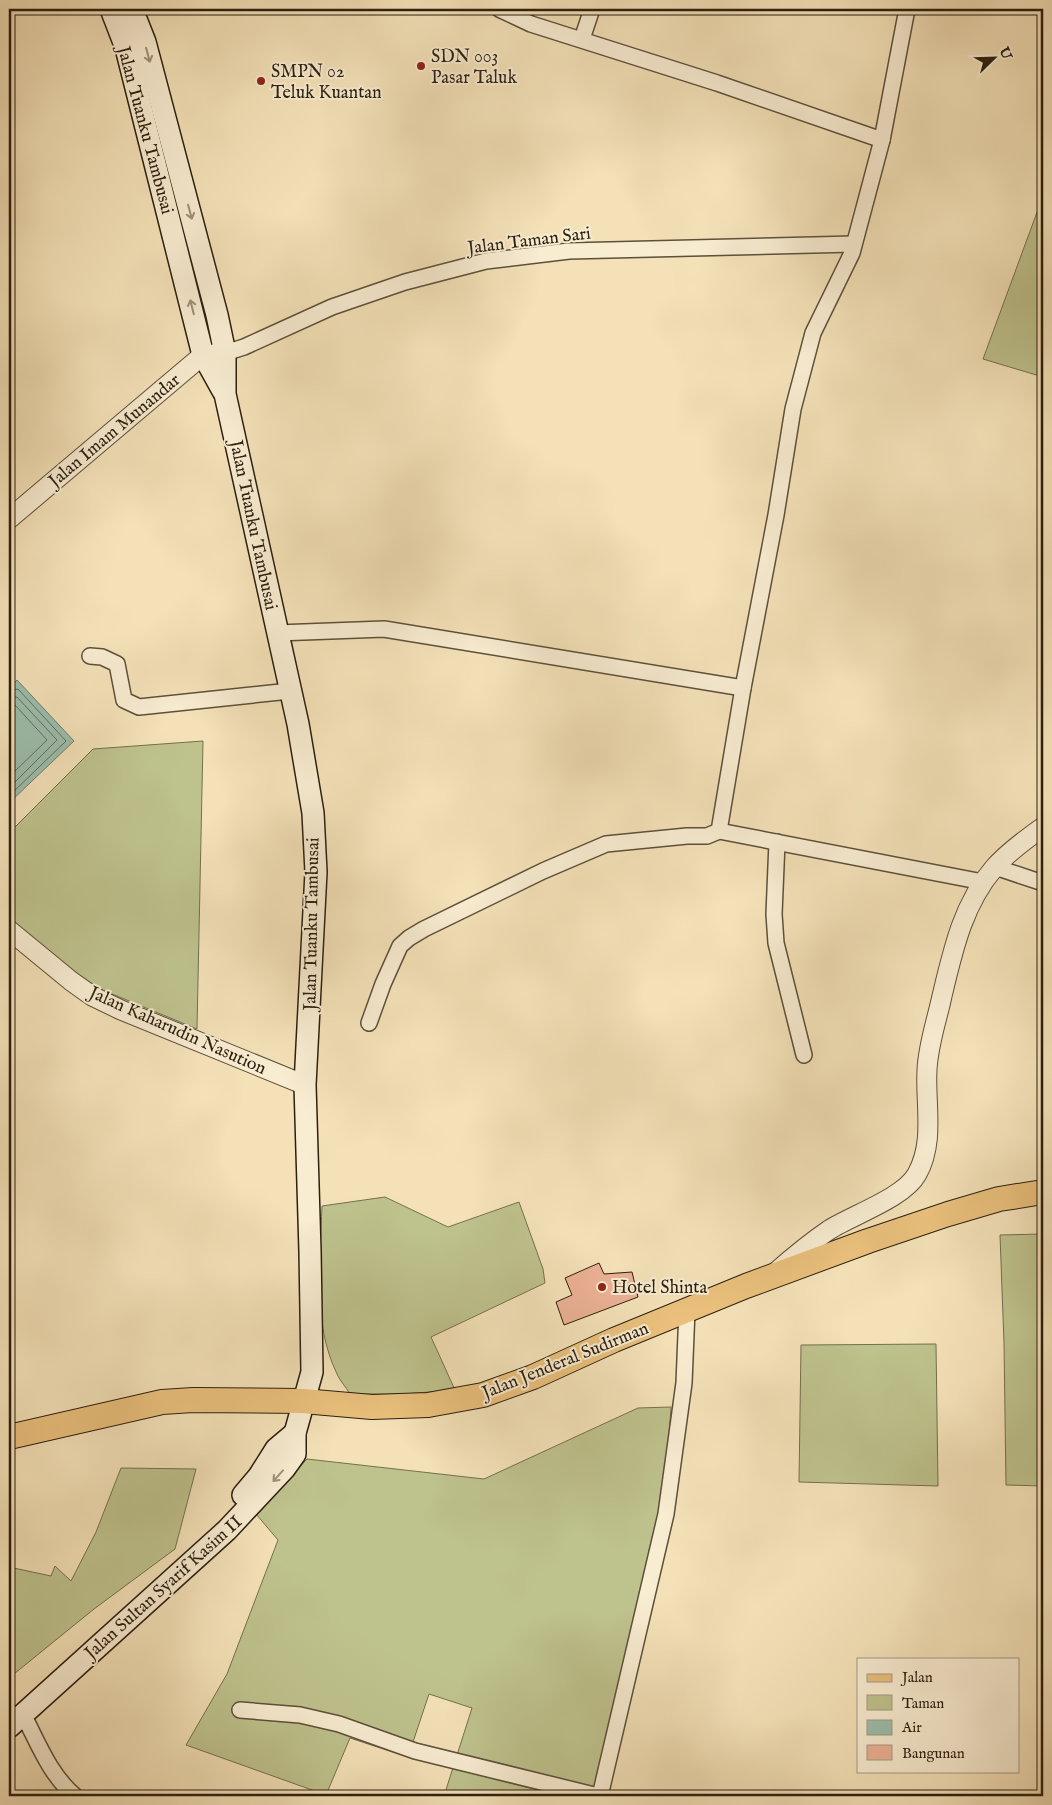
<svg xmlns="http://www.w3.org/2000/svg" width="1052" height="1805" viewBox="0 0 1052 1805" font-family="'IM FELL English',serif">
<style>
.green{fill:#bec28d;stroke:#74704e}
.water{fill:#9cbead;stroke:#6f7e6e}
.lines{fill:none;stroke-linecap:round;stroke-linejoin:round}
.shore{stroke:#646e5e;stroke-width:1}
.building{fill:#ebb195;stroke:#2b1f10}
.minor-casing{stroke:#5d503a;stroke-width:18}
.tertiary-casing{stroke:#5d503a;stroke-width:21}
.secondary-casing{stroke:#2b1f10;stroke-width:24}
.primary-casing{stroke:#2b1f10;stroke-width:26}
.minor{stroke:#f8ecd1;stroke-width:15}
.tertiary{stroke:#f8ecd1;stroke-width:19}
.secondary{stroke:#f8ecd1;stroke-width:21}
.primary{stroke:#eac07c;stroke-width:24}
.oneway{stroke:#9c907a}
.poi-dot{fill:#8f2418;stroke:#f8ecd1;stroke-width:2}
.labels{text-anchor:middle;stroke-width:4;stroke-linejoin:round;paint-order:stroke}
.poi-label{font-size:18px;fill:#2b1f10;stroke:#f8ecd1;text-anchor:start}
.street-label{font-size:18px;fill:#2b1f10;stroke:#f8ecd1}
</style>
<rect width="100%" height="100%" fill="#f4e1b8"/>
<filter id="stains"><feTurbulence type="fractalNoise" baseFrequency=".004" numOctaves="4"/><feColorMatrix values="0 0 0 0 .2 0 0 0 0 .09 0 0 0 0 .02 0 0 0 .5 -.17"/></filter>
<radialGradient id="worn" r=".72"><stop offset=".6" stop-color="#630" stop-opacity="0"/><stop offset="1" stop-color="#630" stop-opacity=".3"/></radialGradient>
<!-- green -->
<g class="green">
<polygon points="1043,196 1043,377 983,359"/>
<polygon points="203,741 197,1029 100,989 49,954 13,922 9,920 9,833 93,749"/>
<path d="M 385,1197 L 448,1227 L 519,1202 L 543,1269 L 545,1283 L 431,1337 L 455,1390 L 403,1394 L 350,1394 C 346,1387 340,1381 337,1374 C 312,1322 320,1262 322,1206 Z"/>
<polygon points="1043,1234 1043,1486 1006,1485 1004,1343 1000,1235"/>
<polygon points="936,1344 938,1486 799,1482 801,1345"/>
<polygon points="671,1407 666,1480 654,1539 596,1796 444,1796 472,1708 429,1694 408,1757 350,1738 326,1795 186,1745 227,1674 278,1540 256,1514 307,1459 484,1479 638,1408"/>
<polygon points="121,1468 196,1469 175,1549 94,1609 9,1678 9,1567 51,1576 55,1566 71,1581 96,1532"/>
</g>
<!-- water -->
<polygon class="water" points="17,680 74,741 9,803 9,688"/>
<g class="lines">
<!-- shore -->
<g class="shore">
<polyline points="9,691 18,689 66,741 9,796"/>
<polyline points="9,697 17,697 57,740 9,788"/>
<polyline points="9,705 15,705 47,740 9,777"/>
</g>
</g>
<!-- building -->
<polygon class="building" points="599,1263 604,1274 632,1272 638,1297 564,1325 556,1302 572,1295 565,1278"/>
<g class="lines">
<!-- minor casing -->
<g class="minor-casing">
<g id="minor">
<polyline points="499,9 531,24 717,83 882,140"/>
<polyline points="582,39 592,9"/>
<polyline points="225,353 244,347 332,307 405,282 486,261 569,251 854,244"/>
<polyline points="277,633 384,629 743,688"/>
<polyline points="90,656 102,657 117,664 124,700 139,707 290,691"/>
<polyline points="719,831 983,882"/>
<polyline points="777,842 774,914 776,943 804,1055"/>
<polyline points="995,867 1043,883"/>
<polyline points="369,1023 383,984 400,946 409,938 424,929 543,871 606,844 687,836 707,836 719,831 743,688 776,515 793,409 813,333 852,253 882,140 907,9"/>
<polyline points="240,1710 300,1715 339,1724 415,1751 598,1796"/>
<path d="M 23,1714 C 38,1743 50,1775 75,1796"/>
<polyline points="600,1796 666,1514 684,1383 687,1310"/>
</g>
</g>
<!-- tertiary casing -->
<g class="tertiary-casing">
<g id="tertiary">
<polyline points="9,519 203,355 216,354"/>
<polyline points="9,930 71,981 92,996 121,1010 305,1085"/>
<path d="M 776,1272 C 793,1257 810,1243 829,1230 C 852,1215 904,1198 917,1174 C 935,1142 925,1104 927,1070 C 928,1045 937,1020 942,996 C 953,950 963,904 994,868 C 1008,852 1026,839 1043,827"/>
</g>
</g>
<!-- secondary casing -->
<g class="secondary-casing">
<g id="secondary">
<polyline points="111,9 126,48 203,355 223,391"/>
<polyline points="243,1495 259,1476 276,1449 295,1433"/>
<polyline points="9,1727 227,1530 285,1468 295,1454 295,1433 312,1372 310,1251 305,1085 316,872 313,813 298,724 225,394 225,353 217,315 145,42 132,9"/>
</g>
</g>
<!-- primary casing -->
<g class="primary-casing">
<polyline id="primary" points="9,1437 162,1402 193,1400 303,1401 372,1407 428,1405 483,1395 533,1377 614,1340 746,1286 868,1241 948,1214 999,1199 1043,1192"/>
</g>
<!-- minor -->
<use href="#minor" class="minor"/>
<!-- tertiary -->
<use href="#tertiary" class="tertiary"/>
<!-- secondary -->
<use href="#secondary" class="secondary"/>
<!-- primary -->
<use href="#primary" class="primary"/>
</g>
<!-- one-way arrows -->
<defs><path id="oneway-shaft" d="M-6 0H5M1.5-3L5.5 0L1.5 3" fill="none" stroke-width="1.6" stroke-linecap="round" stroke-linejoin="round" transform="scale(1.25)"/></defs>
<g class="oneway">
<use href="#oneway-shaft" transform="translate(148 55) rotate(75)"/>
<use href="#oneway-shaft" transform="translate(190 212) rotate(75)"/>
<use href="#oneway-shaft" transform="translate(192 307) rotate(-104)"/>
<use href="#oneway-shaft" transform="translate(278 1476) rotate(132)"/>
</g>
<!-- markers -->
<g class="poi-dot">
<circle cx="421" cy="66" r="5"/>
<circle cx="261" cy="81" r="5"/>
<circle cx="602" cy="1287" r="5"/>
</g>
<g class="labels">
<!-- poi labels -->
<g class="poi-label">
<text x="431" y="62">SDN 003<tspan x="431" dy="21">Pasar Taluk</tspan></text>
<text x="271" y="77">SMPN 02<tspan x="271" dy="21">Teluk Kuantan</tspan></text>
<text x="612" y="1293">Hotel Shinta</text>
</g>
<!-- street labels -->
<g class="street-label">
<text transform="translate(146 130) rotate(75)" y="6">Jalan Tuanku Tambusai</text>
<text transform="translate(529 240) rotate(-7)" y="6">Jalan Taman Sari</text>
<text transform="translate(114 430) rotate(-40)" y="6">Jalan Imam Munandar</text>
<text transform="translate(254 525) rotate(78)" y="6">Jalan Tuanku Tambusai</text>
<text transform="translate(311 924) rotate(-89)" y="6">Jalan Tuanku Tambusai</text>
<text transform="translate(178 1030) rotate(24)" y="6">Jalan Kaharudin Nasution</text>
<text transform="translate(565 1360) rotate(-22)" y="6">Jalan Jenderal Sudirman</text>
<text transform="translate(163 1587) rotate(-42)" y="6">Jalan Sultan Syarif Kasim II</text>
</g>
</g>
<!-- margin -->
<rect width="1052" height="1805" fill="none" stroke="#f4e1b8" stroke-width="30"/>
<rect x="10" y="10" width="1032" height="1785" fill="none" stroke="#2b1f10" stroke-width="2.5"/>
<rect x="15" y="15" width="1022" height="1775" fill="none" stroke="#2b1f10"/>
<!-- legend -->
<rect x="857" y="1658" width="162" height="115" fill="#f8ecd1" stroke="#a69a84"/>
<rect x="867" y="1674" width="25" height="8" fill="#eac07c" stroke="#a69a84"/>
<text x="902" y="1682" font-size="15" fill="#2b1f10">Jalan</text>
<rect x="867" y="1695" width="25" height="15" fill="#bec28d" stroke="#a69a84"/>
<text x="902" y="1708" font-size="15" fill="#2b1f10">Taman</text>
<rect x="867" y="1720" width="25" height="15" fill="#9cbead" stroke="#a69a84"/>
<text x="902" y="1732" font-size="15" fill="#2b1f10">Air</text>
<rect x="867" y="1745" width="25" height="15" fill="#ebb195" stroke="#a69a84"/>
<text x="902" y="1758" font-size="15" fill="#2b1f10">Bangunan</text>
<!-- north arrow -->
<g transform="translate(994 58) rotate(67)" stroke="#f8ecd1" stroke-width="4" paint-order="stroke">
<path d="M0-4L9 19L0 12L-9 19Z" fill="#2b1f10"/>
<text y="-8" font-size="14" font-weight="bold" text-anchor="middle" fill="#2b1f10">U</text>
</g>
<rect width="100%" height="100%" filter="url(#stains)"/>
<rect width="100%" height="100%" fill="url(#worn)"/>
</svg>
